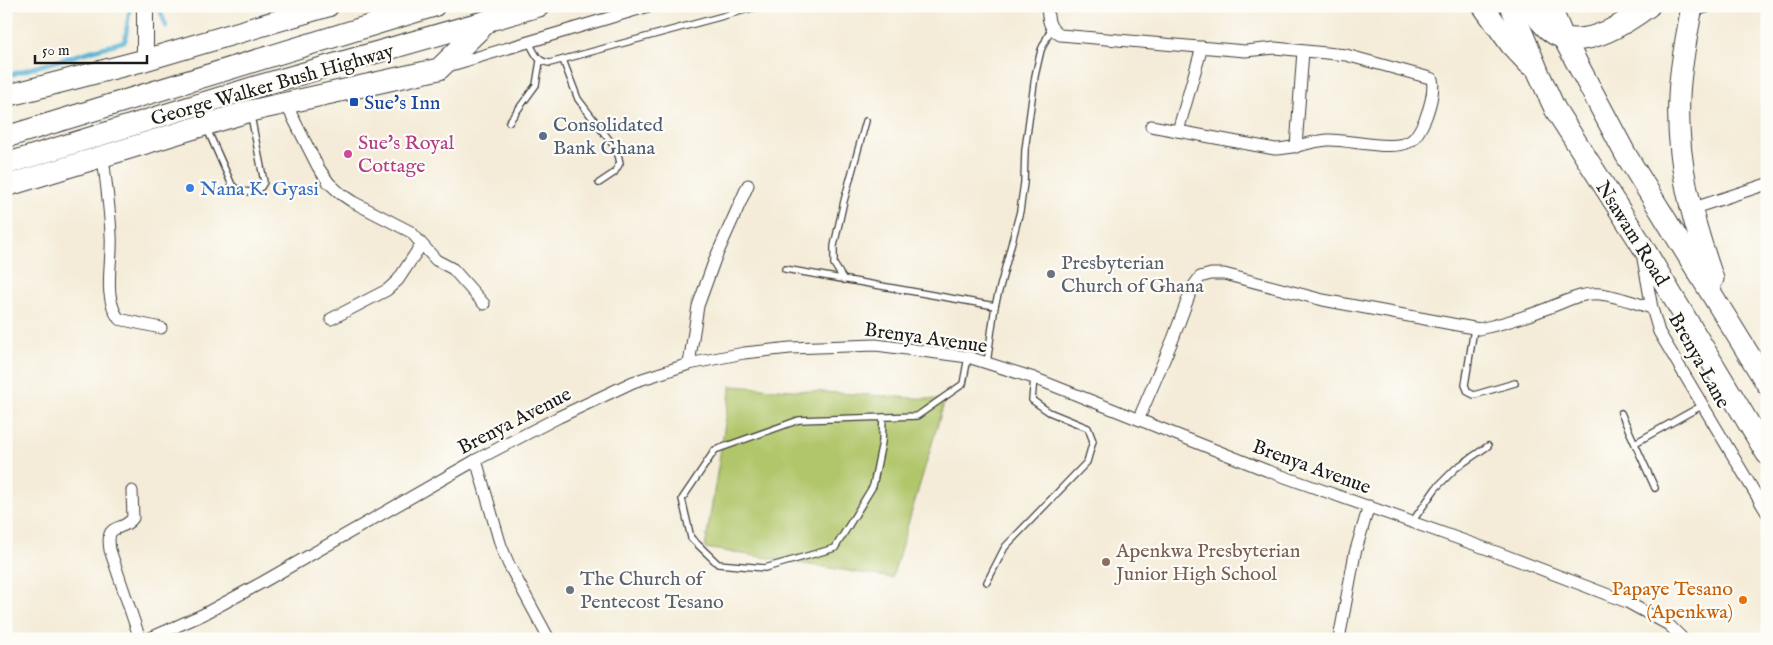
<svg xmlns="http://www.w3.org/2000/svg" width="1773" height="645" viewBox="0 0 1773 645" font-family="'IM FELL English',serif">
<style>
.green{fill:#b1c66a;stroke:#667143}
.lines{fill:none;stroke-linecap:round;stroke-linejoin:round}
.stream{stroke:#57b1d5;stroke-width:4.5}
.lane-casing{stroke:#3c3b38;stroke-width:8}
.street-casing{stroke:#3c3b38;stroke-width:13}
.secondary-casing{stroke:#3c3b38;stroke-width:18}
.highway-casing{stroke:#3c3b38;stroke-width:23}
.lane{stroke:#fff;stroke-width:5.5}
.street{stroke:#fff;stroke-width:11}
.secondary{stroke:#fff;stroke-width:16}
.highway{stroke:#fff;stroke-width:21}
.transit-dot{fill:#1a4fb4;stroke:#fdfcf7;stroke-width:2}
.service-dot{fill:#5c6f8a;stroke:#fdfcf7;stroke-width:2}
.hotel-dot{fill:#d1479c;stroke:#fdfcf7;stroke-width:2}
.shop-dot{fill:#3f7fe0;stroke:#fdfcf7;stroke-width:2}
.worship-dot{fill:#6b7280;stroke:#fdfcf7;stroke-width:2}
.education-dot{fill:#8d6e63;stroke:#fdfcf7;stroke-width:2}
.food-dot{fill:#e8710a;stroke:#fdfcf7;stroke-width:2}
.labels{text-anchor:middle;stroke-width:4.5;stroke-linejoin:round;paint-order:stroke}
.street-label{font-size:20px;fill:#1c1c1c;stroke:#fdfcf7}
.transit-label{font-size:20px;fill:#164399;stroke:#fdfcf7;text-anchor:start}
.service-label{font-size:20px;fill:#4e5e75;stroke:#fdfcf7;text-anchor:start}
.hotel-label{font-size:20px;fill:#b23c85;stroke:#fdfcf7;text-anchor:start}
.shop-label{font-size:20px;fill:#366cbe;stroke:#fdfcf7;text-anchor:start}
.worship-label{font-size:20px;fill:#5b616d;stroke:#fdfcf7;text-anchor:start}
.education-label{font-size:20px;fill:#785e54;stroke:#fdfcf7;text-anchor:start}
.food-label{font-size:20px;fill:#c56008;stroke:#fdfcf7;text-anchor:end}
</style>
<rect width="100%" height="100%" fill="#fdfcf7"/>
<filter id="ink" filterUnits="userSpaceOnUse"><feTurbulence type="fractalNoise" baseFrequency=".02" numOctaves="2"/><feDisplacementMap in="SourceGraphic" scale="10" xChannelSelector="R" yChannelSelector="G"/><feConvolveMatrix kernelMatrix="1 2 1 2 8 2 1 2 1" color-interpolation-filters="sRGB"/></filter>
<filter id="wash" filterUnits="userSpaceOnUse"><feTurbulence type="fractalNoise" baseFrequency=".0096" numOctaves="4" result="noise"/><feDisplacementMap in="SourceGraphic" scale="20" xChannelSelector="R" yChannelSelector="G"/><feGaussianBlur stdDeviation="1.12" result="paint"/><feColorMatrix in="noise" values="0 0 0 0 0 0 0 0 0 0 0 0 0 0 0 0 0 1.4 0 .05"/><feComposite in="paint" operator="in"/></filter>
<g filter="url(#wash)">
<rect width="100%" height="100%" fill="#f4ecd8"/>
<!-- green -->
<polygon class="green" points="731,386 945,400 892,578 705,548"/>
<g class="lines">
<!-- stream -->
<g class="stream">
<polyline points="161,6 161,13 166,26"/>
<polyline points="6,76 125,41 130,6"/>
</g>
</g>
</g>
<g filter="url(#ink)">
<g class="lines">
<!-- lane casing -->
<g class="lane-casing">
<g id="lane">
<polyline points="1695,13 1719,6"/>
<path d="M 529,42 C 535,53 537,62 550,63 L 760,6"/>
<polyline points="563,60 578,99 617,150 620,163 614,173 599,183"/>
<polyline points="509,122 536,85 540,61"/>
<path d="M 207,129 L 232,185 C 241,194 259,195 264,182 L 251,116"/>
<polyline points="785,269 995,306"/>
<polyline points="844,280 834,264 834,246 844,201 866,121"/>
<polyline points="1474,329 1465,385 1468,392 1474,395 1515,383"/>
<polyline points="987,363 995,306 1020,211 1024,183 1025,150 1035,76 1041,50 1051,29"/>
<polyline points="1621,413 1655,488"/>
<polyline points="883,417 882,442 873,486 835,548 765,568 718,564 691,538 682,499 715,450 799,420 917,416 963,384 968,357"/>
<polyline points="1635,443 1703,405"/>
<polyline points="1412,522 1436,488 1456,468 1488,446"/>
<polyline points="987,582 1005,547 1087,462 1093,441 1088,428 1049,412 1032,400 1034,378"/>
</g>
</g>
<!-- street casing -->
<g class="street-casing">
<g id="street">
<path d="M 1047,6 C 1048,19 1048,28 1060,35 L 1245,51 L 1275,48 L 1346,55 L 1430,78 L 1432,79 C 1435,91 1430,106 1426,117 C 1423,124 1418,135 1412,140 C 1396,153 1349,139 1328,140 C 1310,141 1294,149 1275,149 L 1151,126"/>
<polyline points="448,66 649,6"/>
<polyline points="285,102 318,167 329,183 341,194 353,202 411,232 436,260 453,269 484,304"/>
<polyline points="1178,131 1202,47"/>
<polyline points="1296,147 1303,51"/>
<path d="M 103,157 C 106,183 110,209 111,235 C 113,262 102,296 119,319 L 161,328"/>
<polyline points="1691,209 1767,184"/>
<polyline points="1643,259 1652,308 1659,332 1767,513"/>
<polyline points="331,319 387,290 398,280 421,245"/>
<polyline points="689,364 698,306 715,259 748,185"/>
<path d="M 1139,418 L 1173,339 L 1192,288 L 1200,277 L 1211,274 L 1224,274 L 1323,300 L 1479,329 C 1503,324 1525,317 1548,308 C 1565,302 1582,292 1600,294 C 1617,296 1635,303 1652,308"/>
<polyline points="476,460 501,546 509,565 549,639"/>
<path d="M 132,491 L 133,518 C 121,534 105,520 110,550 L 140,639"/>
<polyline points="148,639 202,615 263,582 476,460 559,417 633,382 689,364 744,353 790,348 876,345 968,357 1034,378 1268,471 1496,552 1627,602 1669,625 1683,639"/>
<polyline points="1339,639 1355,553 1369,506"/>
</g>
</g>
<!-- secondary casing -->
<g class="secondary-casing">
<polyline id="secondary" points="145,6 145,60"/>
</g>
<!-- highway casing -->
<g class="highway-casing">
<g id="highway">
<polyline points="1483,6 1511,45 1529,64"/>
<polyline points="1511,6 1539,74 1555,109 1640,242 1767,454"/>
<path d="M 1533,6 C 1535,12 1538,19 1542,23 C 1571,59 1621,27 1649,6"/>
<polyline points="1550,6 1563,37 1626,155 1767,384"/>
<path d="M 1692,6 C 1687,36 1680,66 1679,97 C 1676,162 1692,219 1713,279"/>
<polyline points="6,96 145,60 328,6"/>
<polyline points="6,137 434,6"/>
<polyline points="6,164 255,87 539,6"/>
<polyline points="6,186 250,111 439,69 485,24"/>
</g>
</g>
<!-- lane -->
<use href="#lane" class="lane"/>
<!-- street -->
<use href="#street" class="street"/>
<!-- secondary -->
<use href="#secondary" class="secondary"/>
<!-- highway -->
<use href="#highway" class="highway"/>
</g>
</g>
<!-- markers -->
<rect class="transit-dot" x="349" y="97" width="10" height="10" rx="2.5"/>
<circle class="service-dot" cx="543" cy="136" r="5"/>
<circle class="hotel-dot" cx="348" cy="154" r="5"/>
<circle class="shop-dot" cx="190" cy="188" r="5"/>
<g class="worship-dot">
<circle cx="1051" cy="274" r="5"/>
<circle cx="570" cy="590" r="5"/>
</g>
<circle class="education-dot" cx="1106" cy="562" r="5"/>
<circle class="food-dot" cx="1743" cy="600" r="5"/>
<g class="labels">
<!-- street labels -->
<g class="street-label">
<text transform="translate(272 84) rotate(-16)" y="7">George Walker Bush Highway</text>
<text transform="translate(1633 233) rotate(58)" y="7">Nsawam Road</text>
<text transform="translate(926 337) rotate(8)" y="7">Brenya Avenue</text>
<text transform="translate(1700 360) rotate(61)" y="7">Brenya Lane</text>
<text transform="translate(514 420) rotate(-27)" y="7">Brenya Avenue</text>
<text transform="translate(1312 466) rotate(20)" y="7">Brenya Avenue</text>
</g>
<!-- transit labels -->
<g class="transit-label">
<text x="364" y="109">Sue's Inn</text>
</g>
<!-- service labels -->
<g class="service-label">
<text x="553" y="131">Consolidated<tspan x="553" dy="23">Bank Ghana</tspan></text>
</g>
<!-- hotel labels -->
<g class="hotel-label">
<text x="358" y="149">Sue's Royal<tspan x="358" dy="23">Cottage</tspan></text>
</g>
<!-- shop labels -->
<g class="shop-label">
<text x="200" y="195">Nana K. Gyasi</text>
</g>
<!-- worship labels -->
<g class="worship-label">
<text x="1061" y="269">Presbyterian<tspan x="1061" dy="23">Church of Ghana</tspan></text>
<text x="580" y="585">The Church of<tspan x="580" dy="23">Pentecost Tesano</tspan></text>
</g>
<!-- education labels -->
<g class="education-label">
<text x="1116" y="557">Apenkwa Presbyterian<tspan x="1116" dy="23">Junior High School</tspan></text>
</g>
<!-- food labels -->
<g class="food-label">
<text x="1733" y="595">Papaye Tesano<tspan x="1733" dy="23">(Apenkwa)</tspan></text>
</g>
</g>
<!-- margin -->
<rect width="1773" height="645" fill="none" stroke="#fdfcf7" stroke-width="25"/>
<!-- scale -->
<path d="M35 55v8h112v-8" fill="none" stroke="#1c1c1c" stroke-width="2.5"/>
<text x="42" y="55" font-size="15" fill="#1c1c1c" stroke="#fdfcf7" stroke-width="4" paint-order="stroke">50 m</text>
</svg>
